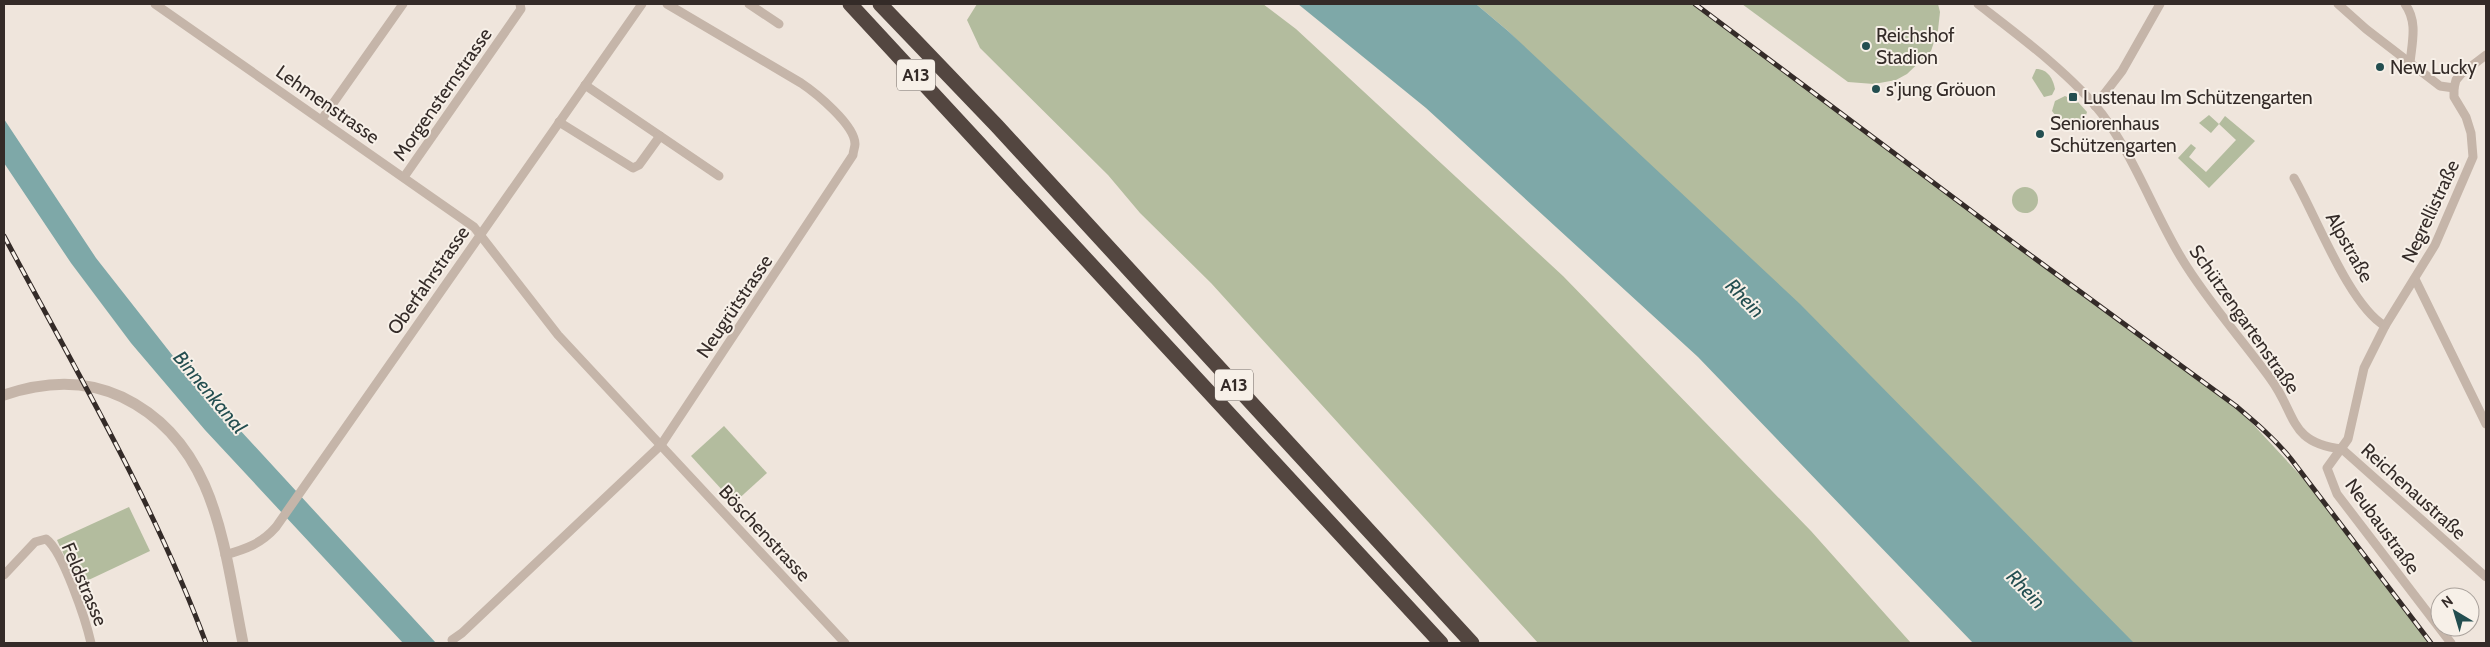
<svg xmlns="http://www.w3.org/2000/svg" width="2490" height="647" viewBox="0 0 2490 647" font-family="Cabin,sans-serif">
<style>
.green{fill:#b3bc9e}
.water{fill:#7ea8a8}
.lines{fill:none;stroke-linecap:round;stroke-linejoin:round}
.minor{stroke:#c5b5a9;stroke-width:9}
.tertiary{stroke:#c5b5a9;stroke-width:11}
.motorway{stroke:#534640;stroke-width:15}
.rail-casing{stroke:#342b28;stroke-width:5}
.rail{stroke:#f7f0e8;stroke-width:3;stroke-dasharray:9;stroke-linecap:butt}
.poi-dot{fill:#234e50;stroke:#f7f0e8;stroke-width:2}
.labels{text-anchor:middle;stroke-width:4;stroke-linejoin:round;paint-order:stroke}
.shield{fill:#f7f0e8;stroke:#6e6662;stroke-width:1}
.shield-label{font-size:18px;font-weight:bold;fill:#342b28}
.poi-label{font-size:19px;fill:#342b28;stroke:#f7f0e8;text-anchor:start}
.street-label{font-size:19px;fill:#342b28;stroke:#f7f0e8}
.water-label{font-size:20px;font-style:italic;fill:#234e50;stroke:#f7f0e8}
</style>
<rect width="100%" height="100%" fill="#efe5dc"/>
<!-- green -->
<g class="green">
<polygon points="977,4 1263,4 1296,29 1563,276 1811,531 1911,643 1538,643 1211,283 1140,213 1108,175 980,48 967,20"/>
<polygon points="1476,4 1692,4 2236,406 2325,502 2431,643 2131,643 1508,31"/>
<polygon points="1742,4 1938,4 1940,12 1938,30 1931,51 1907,74 1896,80 1874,84 1848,82"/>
<path d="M 2036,69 C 2048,69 2053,79 2055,89 L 2052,95 L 2044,97 L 2032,78 Z"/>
<path d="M 2065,96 L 2078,102 L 2087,112 C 2084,124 2074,128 2063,125 L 2052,111 L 2055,101 Z"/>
<polygon points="2209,115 2219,124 2225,116 2255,141 2209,188 2178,158 2191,144 2196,148 2189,157 2206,172 2236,140 2219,124 2211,133 2199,123"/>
<circle cx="2025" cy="200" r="13"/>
<polygon points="724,426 767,473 734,503 691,456"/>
<polygon points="129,507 150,551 78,585 57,540"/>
</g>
<!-- water -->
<g class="water">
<polygon points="1298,4 1476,4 1508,31 1800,304 2134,643 1973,643 1698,357 1426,108"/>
<polygon points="4,119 96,258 180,365 436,643 403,643 205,430 131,343 71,263 4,163"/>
</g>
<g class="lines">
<!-- minor -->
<g class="minor">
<polyline points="155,4 474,227 558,335 845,643"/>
<polyline points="749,4 779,24"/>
<path d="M 1978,4 C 2018,35 2071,74 2102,114 C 2135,158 2154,213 2182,259 C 2208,302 2241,338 2270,378 C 2297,414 2288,443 2342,449"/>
<polyline points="2338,4 2366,29 2440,86 2454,88"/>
<path d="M 2405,4 C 2418,22 2412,42 2410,63"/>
<polyline points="585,85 719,176"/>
<polyline points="2095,106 2122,71 2160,4"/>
<polyline points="322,119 403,4"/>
<polyline points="559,122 633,168 639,165 660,136"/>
<polyline points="404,177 521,9 520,4"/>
<path d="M 2294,178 C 2316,216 2349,305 2385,326"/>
<polyline points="2415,279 2486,424"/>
<polyline points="2342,449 2486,577"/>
<path d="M 225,555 C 246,549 261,544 276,527 L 642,4"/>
<path d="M 4,575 L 35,542 L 46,539 C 63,551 86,621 91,643"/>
<path d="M 452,640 L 462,633 L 661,445 L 853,155 C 853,152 855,147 855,144 C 855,125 816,93 801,83 L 667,4"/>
<polyline points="2451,643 2337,494 2327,468 2348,439 2364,368 2385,326 2435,245 2473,157 2471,133 2466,117 2454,97 2454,88 2456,80 2461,74 2486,55"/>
</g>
<!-- tertiary -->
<path class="tertiary" d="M 4,395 C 42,382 84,379 122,397 C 218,443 224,550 243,643"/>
<!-- motorway -->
<g class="motorway">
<polyline points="850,4 1441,643"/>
<polyline points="880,4 997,126 1472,643"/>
</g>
<!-- rail casing -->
<g class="rail-casing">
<g id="rail">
<path d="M 1695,4 L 2018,246 L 2236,406 C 2256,423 2275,439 2291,459 L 2431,643"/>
<path d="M 4,236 C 75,369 153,501 206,643"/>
</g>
</g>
<!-- rail -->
<use href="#rail" class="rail"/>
</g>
<!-- markers -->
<g class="poi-dot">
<circle cx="1866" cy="46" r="5"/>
<circle cx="2380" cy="67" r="5"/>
<circle cx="1876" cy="89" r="5"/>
<rect x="2068" y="92" width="10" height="10" rx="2.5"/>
<circle cx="2040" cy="134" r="5"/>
</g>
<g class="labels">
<!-- shield labels -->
<g class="shield">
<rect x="897" y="59.5" width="38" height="31" rx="4"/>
<rect x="1215" y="369.5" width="38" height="31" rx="4"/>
</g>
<g class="shield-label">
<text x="916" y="81">A13</text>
<text x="1234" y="391">A13</text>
</g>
<!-- poi labels -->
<g class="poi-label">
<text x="1876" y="42">Reichshof<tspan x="1876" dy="22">Stadion</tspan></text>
<text x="2390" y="74">New Lucky</text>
<text x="1886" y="96">s'jung Gröuon</text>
<text x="2083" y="104">Lustenau Im Schützengarten</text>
<text x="2050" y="130">Seniorenhaus<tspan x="2050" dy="22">Schützengarten</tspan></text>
</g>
<!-- street labels -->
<g class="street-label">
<text transform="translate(442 94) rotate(-55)" y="7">Morgensternstrasse</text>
<text transform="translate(328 104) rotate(35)" y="7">Lehmenstrasse</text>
<text transform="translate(2430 211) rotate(-65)" y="7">Negrellistraße</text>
<text transform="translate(2350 247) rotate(61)" y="7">Alpstraße</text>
<text transform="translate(428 280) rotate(-55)" y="7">Oberfahrstrasse</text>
<text transform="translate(734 306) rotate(-56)" y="7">Neugrütstrasse</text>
<text transform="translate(2245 319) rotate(55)" y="7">Schützengartenstraße</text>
<text transform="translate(2414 491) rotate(42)" y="7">Reichenaustraße</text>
<text transform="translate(2383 526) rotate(54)" y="7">Neubaustraße</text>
<text transform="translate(765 533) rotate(47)" y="7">Böschenstrasse</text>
<text transform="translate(85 584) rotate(67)" y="7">Feldstrasse</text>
</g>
<!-- water labels -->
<g class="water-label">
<text transform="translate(1745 298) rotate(46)" y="7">Rhein</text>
<text transform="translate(210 392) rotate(50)" y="7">Binnenkanal</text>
<text transform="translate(2026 589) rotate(46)" y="7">Rhein</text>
</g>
</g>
<!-- border -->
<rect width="2490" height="647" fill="none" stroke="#342b28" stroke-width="10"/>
<!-- north arrow -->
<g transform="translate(2455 612) rotate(322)"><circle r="24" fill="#f7f0e8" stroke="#a9a19b"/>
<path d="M0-4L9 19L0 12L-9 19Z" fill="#234e50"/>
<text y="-8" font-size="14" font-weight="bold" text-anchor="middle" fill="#342b28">N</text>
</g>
</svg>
